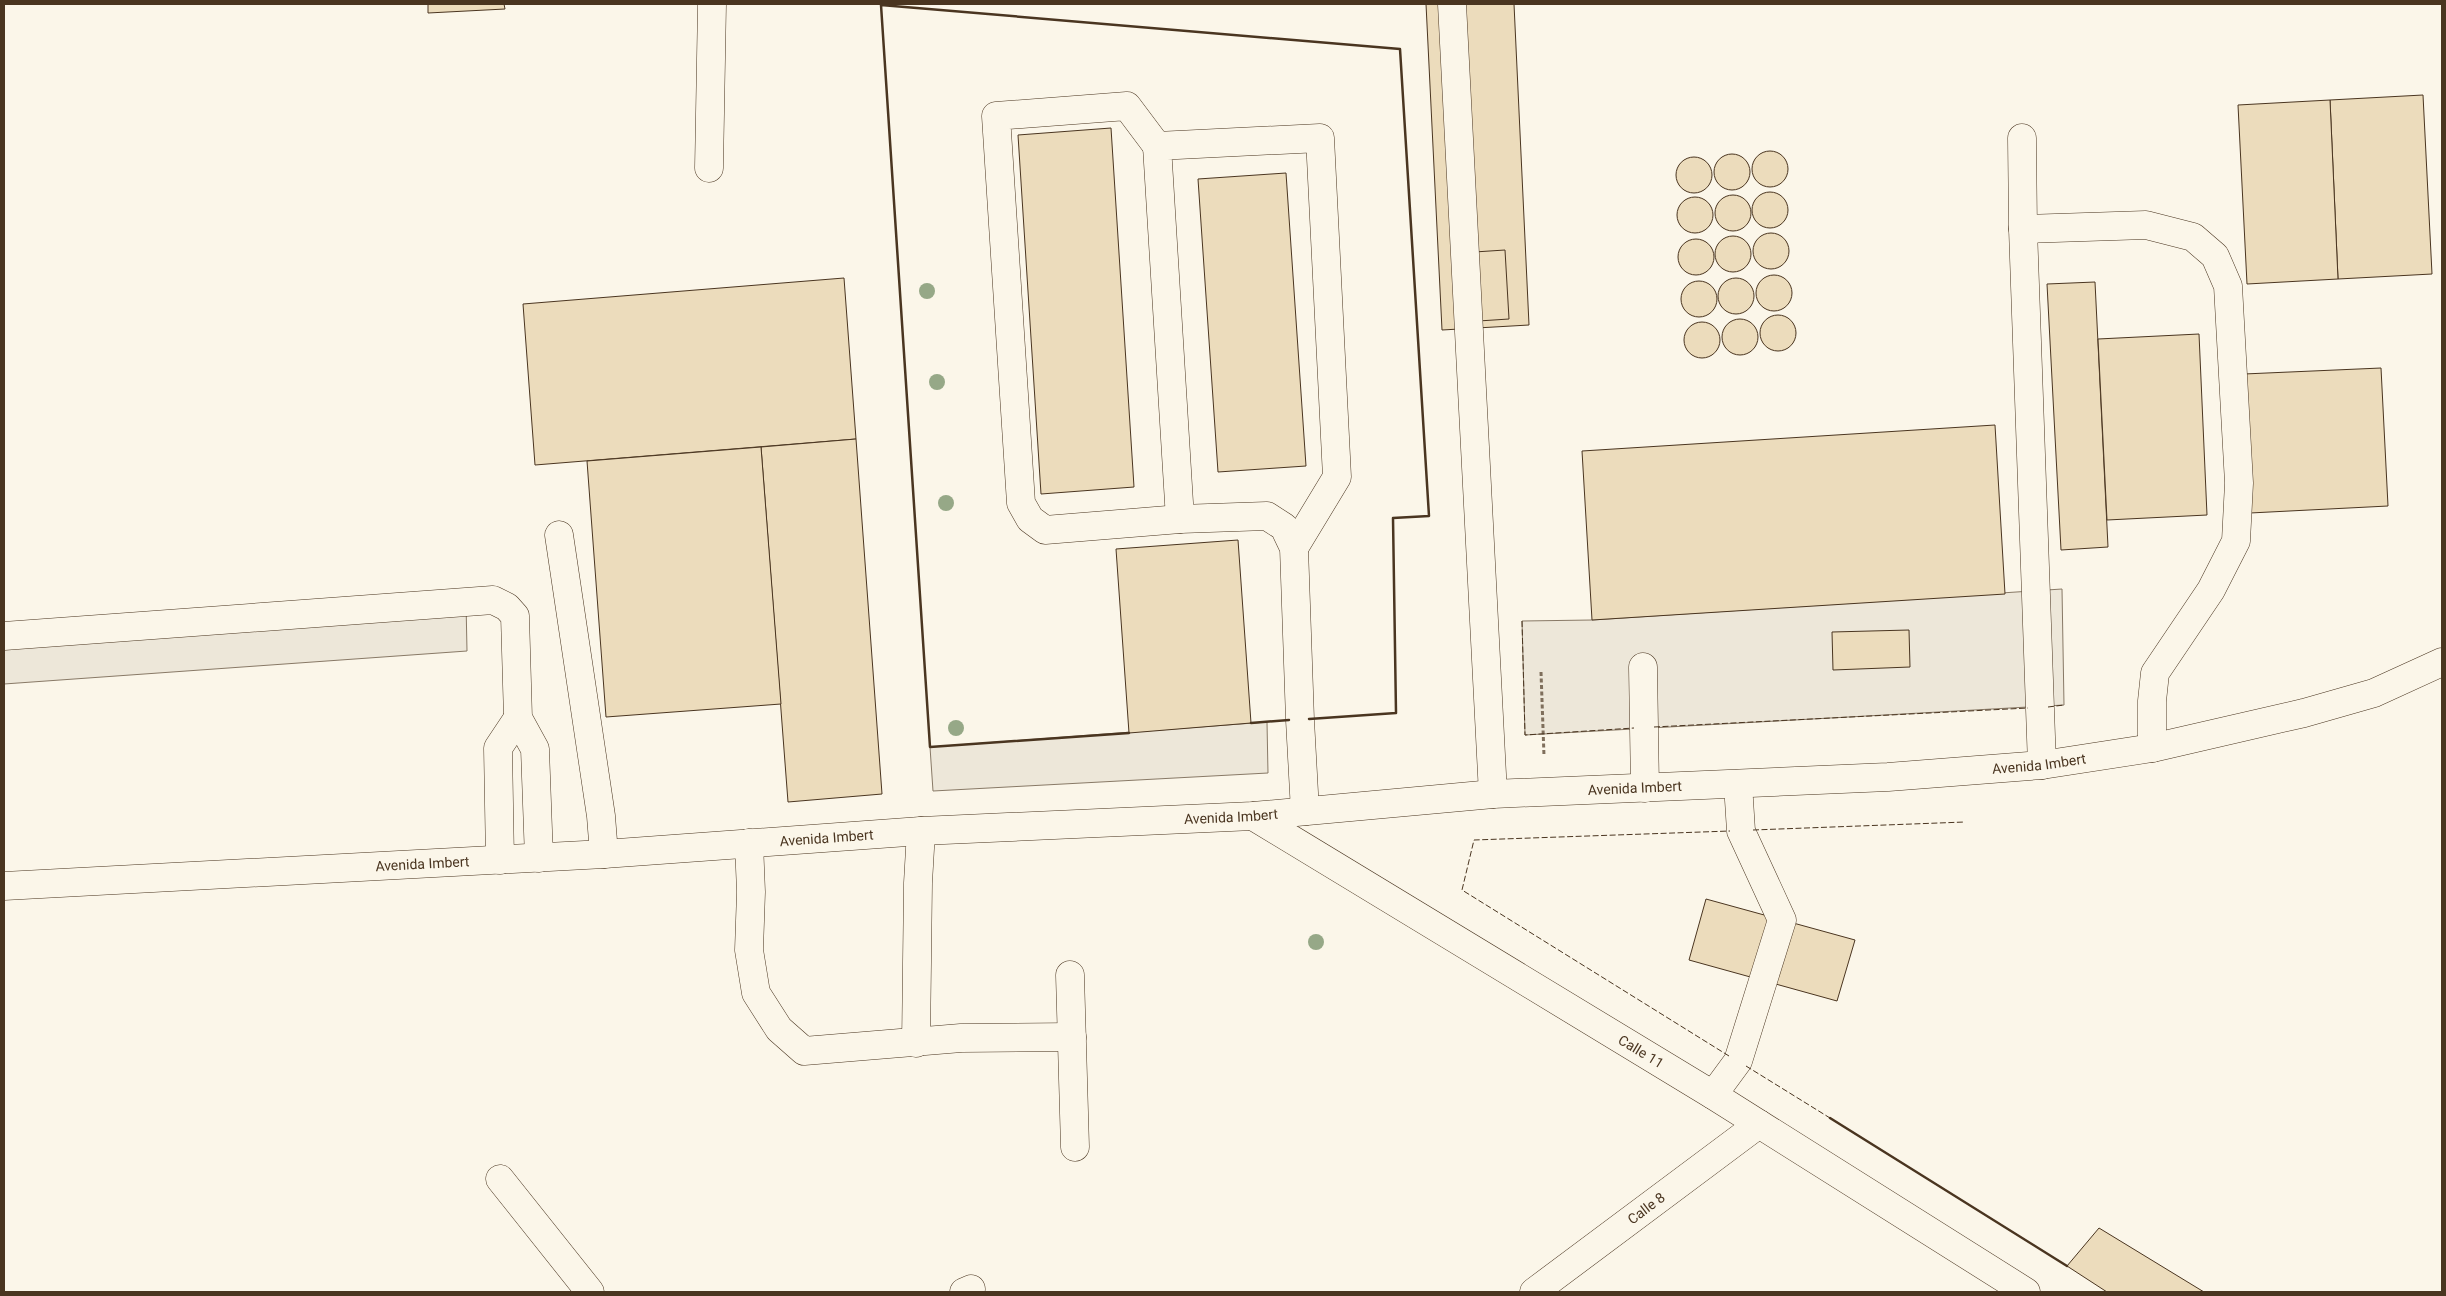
<svg xmlns="http://www.w3.org/2000/svg" width="2446" height="1296" viewBox="0 0 2446 1296" font-family="Roboto,sans-serif">
<style>
.parking{fill:#ede7d9;stroke:#887966}
.building{fill:#ecdcbc;stroke:#4a3520}
.lines{fill:none;stroke-linecap:round;stroke-linejoin:round}
.minor-casing{stroke:#4a3520;stroke-width:29}
.major-casing{stroke:#4a3520;stroke-width:29}
.path{stroke:#7f6f5c;stroke-width:3;stroke-dasharray:4 2.5;stroke-linecap:butt}
.minor{stroke:#fbf6e9;stroke-width:28}
.major{stroke:#fbf6e9;stroke-width:28}
.fence{stroke:#4a3520;stroke-width:1;stroke-dasharray:6 2.5;stroke-linecap:butt}
.wall{stroke:#4a3520;stroke-width:2.5}
.tree{fill:#96a887}
.labels{text-anchor:middle;stroke-width:4;stroke-linejoin:round;paint-order:stroke}
.street-label{font-size:14px;fill:#4a3520;stroke:#fbf6e9}
</style>
<rect width="100%" height="100%" fill="#fbf6e9"/>
<!-- parking -->
<g class="parking">
<polygon points="2062,589 2064,705 1525,735 1522,621 1592,620"/>
<polygon points="466,602 467,651 4,684 4,636"/>
<polygon points="1267,722 1268,773 933,791 930,747"/>
</g>
<!-- building -->
<g class="building">
<polygon points="428,4 504,4 505,9 428,13"/>
<polygon points="1426,4 1514,4 1529,325 1442,330"/>
<polygon points="2423,95 2432,274 2338,279 2330,100"/>
<polygon points="2330,100 2338,279 2247,284 2238,105"/>
<polygon points="1111,128 1134,487 1041,494 1018,135"/>
<circle cx="1770" cy="169" r="18"/>
<circle cx="1732" cy="172" r="18"/>
<circle cx="1694" cy="175" r="18"/>
<polygon points="1286,173 1306,466 1218,472 1198,179"/>
<circle cx="1770" cy="210" r="18"/>
<circle cx="1733" cy="213" r="18"/>
<circle cx="1695" cy="215" r="18"/>
<circle cx="1771" cy="251" r="18"/>
<circle cx="1733" cy="254" r="18"/>
<circle cx="1696" cy="257" r="18"/>
<polygon points="1505,250 1509,319 1463,322 1459,253"/>
<circle cx="1774" cy="293" r="18"/>
<circle cx="1736" cy="296" r="18"/>
<polygon points="844,278 856,439 535,465 523,304"/>
<circle cx="1699" cy="299" r="18"/>
<polygon points="2095,282 2108,547 2061,550 2047,284"/>
<circle cx="1778" cy="333" r="18"/>
<circle cx="1740" cy="337" r="18"/>
<circle cx="1702" cy="340" r="18"/>
<polygon points="2199,334 2207,515 2107,520 2098,339"/>
<polygon points="2381,368 2388,506 2250,513 2244,374"/>
<polygon points="1995,425 2005,594 1592,620 1582,451"/>
<polygon points="856,439 882,794 788,802 761,447"/>
<polygon points="761,447 781,704 606,717 587,461"/>
<polygon points="1238,540 1251,723 1129,733 1116,549"/>
<polygon points="1909,630 1910,667 1833,670 1832,632"/>
<polygon points="1706,899 1855,940 1837,1001 1689,960"/>
<polygon points="2099,1228 2204,1292 2107,1292 2067,1266"/>
</g>
<g class="lines">
<!-- minor casing -->
<g class="minor-casing">
<g id="minor">
<polyline points="1452,4 1493,794"/>
<polyline points="2022,138 2023,229 2042,765"/>
<polyline points="1157,146 1127,106 996,116 1021,503 1030,519 1045,530 1180,519 1267,516 1284,527 1294,548 1300,720 1305,811"/>
<polyline points="709,168 712,4"/>
<polyline points="2023,229 2146,225 2193,237 2215,256 2228,286 2239,483 2236,541 2211,590 2155,673 2152,701 2152,748"/>
<polyline points="1180,519 1157,146 1320,138 1337,477 1294,548"/>
<polyline points="559,535 601,816 604,854"/>
<polyline points="4,636 493,600 507,607 515,616 518,718 535,749 539,858"/>
<polyline points="1643,667 1645,788"/>
<path id="s1" d="M 1253,816 L 1713,1095 L 2026,1292"/>
<polyline points="749,843 751,892 749,950 756,993 779,1029 804,1051 961,1038 1072,1037"/>
<polyline points="500,860 498,748 518,718"/>
<polyline points="1070,975 1075,1147"/>
<polyline points="916,1043 918,883 921,831"/>
<polyline points="1713,1095 1738,1061 1782,920 1741,831 1738,784"/>
<polyline points="500,1179 590,1292"/>
<polyline points="964,1292 971,1289"/>
<path id="s2" d="M 1534,1292 L 1759,1124"/>
</g>
</g>
<!-- major casing -->
<g class="major-casing">
<g id="major">
<path id="s3" d="M 4,886 L 604,854 L 921,831 L 1253,816 L 1493,794 L 1888,777 L 2042,765 L 2152,748 L 2304,713 L 2374,693 L 2442,662"/>
</g>
</g>
<!-- path -->
<polyline class="path" points="1541,672 1544,756"/>
<!-- minor -->
<use href="#minor" class="minor"/>
<!-- major -->
<use href="#major" class="major"/>
<!-- fence -->
<g class="fence">
<polyline points="1522,621 1525,735 1634,728"/>
<polyline points="2048,707 2064,705"/>
<polyline points="1654,727 2028,708"/>
<polyline points="1753,830 1965,822"/>
<polyline points="1729,1056 1462,890 1474,840 1730,831"/>
<polyline points="1746,1066 1830,1118"/>
</g>
<!-- wall -->
<g class="wall">
<polyline points="1251,723 1289,720"/>
<polyline points="1129,733 930,747 881,5 1400,49 1429,516 1393,518 1396,713 1309,719"/>
<polyline points="1830,1118 2067,1266"/>
</g>
</g>
<!-- trees -->
<g class="tree">
<circle cx="927" cy="291" r="8"/>
<circle cx="937" cy="382" r="8"/>
<circle cx="946" cy="503" r="8"/>
<circle cx="956" cy="728" r="8"/>
<circle cx="1316" cy="942" r="8"/>
</g>
<g class="labels">
<!-- street labels -->
<g class="street-label">
<text dy="5" stroke="none"><textPath href="#s3" startOffset="2039">Avenida Imbert</textPath></text>
<text dy="5" stroke="none"><textPath href="#s3" startOffset="1634">Avenida Imbert</textPath></text>
<text dy="5" stroke="none"><textPath href="#s3" startOffset="1229">Avenida Imbert</textPath></text>
<text dy="5" stroke="none"><textPath href="#s3" startOffset="824">Avenida Imbert</textPath></text>
<text dy="5" stroke="none"><textPath href="#s3" startOffset="419">Avenida Imbert</textPath></text>
<text dy="5" stroke="none"><textPath href="#s1" startOffset="454">Calle 11</textPath></text>
<text dy="5" stroke="none"><textPath href="#s2" startOffset="140">Calle 8</textPath></text>
</g>
</g>
<!-- border -->
<rect width="2446" height="1296" fill="none" stroke="#4a3520" stroke-width="10"/>
</svg>
